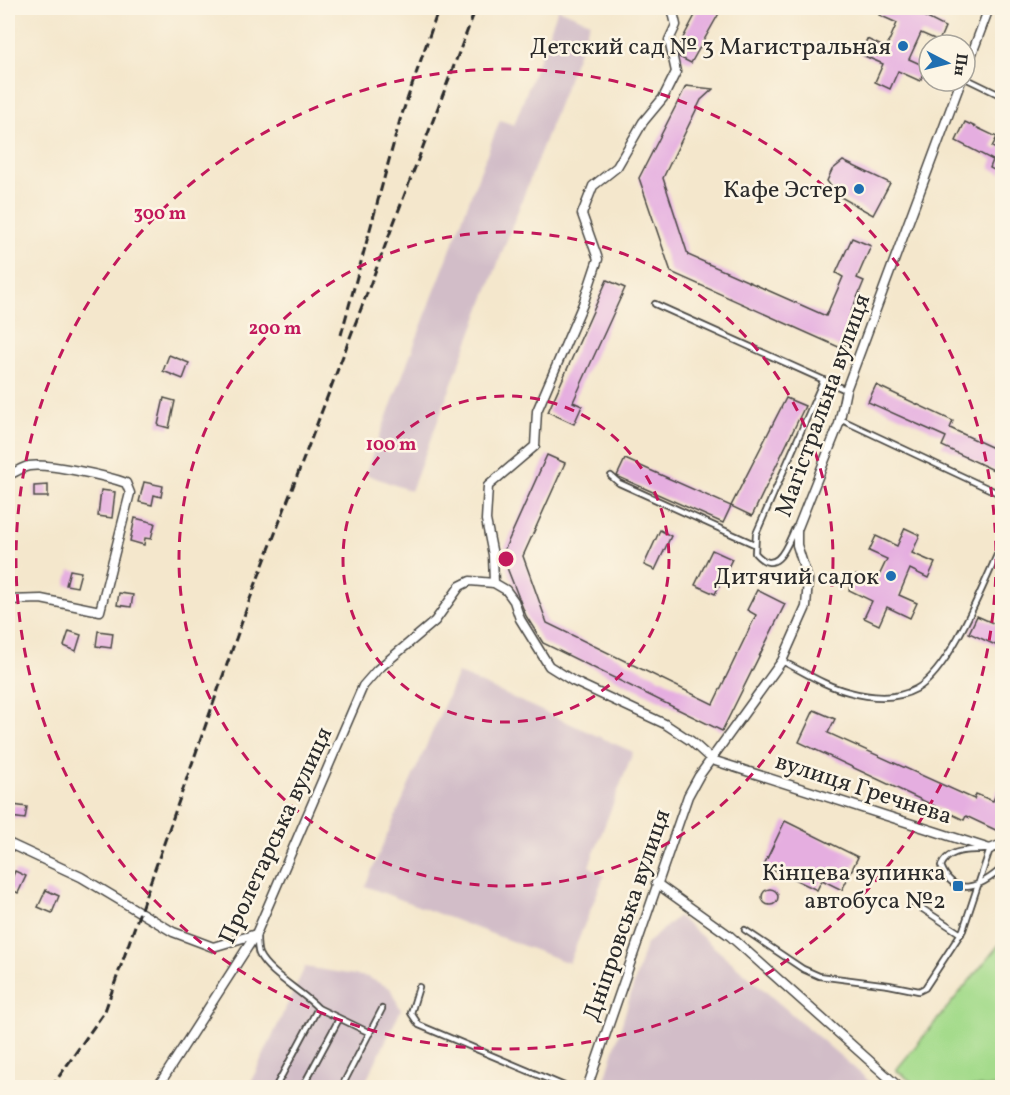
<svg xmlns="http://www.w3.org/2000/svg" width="1010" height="1095" viewBox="0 0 1010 1095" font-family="Vollkorn,serif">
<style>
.industrial{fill:#d2bdc8}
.green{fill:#a5db8c;stroke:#68835c;stroke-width:1.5}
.building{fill:#e5aee0}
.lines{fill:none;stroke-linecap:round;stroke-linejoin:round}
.lane-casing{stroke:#494743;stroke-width:8}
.street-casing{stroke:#494743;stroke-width:11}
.lane{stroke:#fff;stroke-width:4.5}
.street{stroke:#fff;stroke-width:8}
.rail{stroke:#2b2b2b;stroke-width:3;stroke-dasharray:9 4.5;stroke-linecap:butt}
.ring{fill:none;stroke:#c2185b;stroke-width:3;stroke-dasharray:10 8}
.poi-dot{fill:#1f6fb2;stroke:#fcf5e5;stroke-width:2}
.labels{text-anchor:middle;stroke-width:5;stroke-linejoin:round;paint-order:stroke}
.poi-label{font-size:24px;fill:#2b2b2b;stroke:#fcf5e5;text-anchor:end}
.street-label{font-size:24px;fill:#2b2b2b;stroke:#fcf5e5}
.centre{fill:#c2185b;stroke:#fcf5e5;stroke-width:3}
.ring-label{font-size:18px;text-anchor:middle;font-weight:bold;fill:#c2185b;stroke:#fcf5e5;stroke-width:5;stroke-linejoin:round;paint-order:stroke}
</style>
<rect width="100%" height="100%" fill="#fcf5e5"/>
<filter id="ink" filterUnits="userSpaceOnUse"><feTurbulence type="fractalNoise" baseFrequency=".0167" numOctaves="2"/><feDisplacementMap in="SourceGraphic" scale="12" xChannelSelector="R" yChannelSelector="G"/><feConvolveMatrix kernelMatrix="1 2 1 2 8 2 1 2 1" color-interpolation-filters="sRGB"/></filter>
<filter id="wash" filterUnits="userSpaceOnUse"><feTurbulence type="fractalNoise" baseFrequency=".008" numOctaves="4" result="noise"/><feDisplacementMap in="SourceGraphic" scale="24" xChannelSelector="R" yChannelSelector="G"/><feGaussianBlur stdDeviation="1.35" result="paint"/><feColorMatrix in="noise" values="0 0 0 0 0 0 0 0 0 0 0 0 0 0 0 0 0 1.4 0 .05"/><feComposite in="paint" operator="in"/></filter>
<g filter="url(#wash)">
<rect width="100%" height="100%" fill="#f4e7cc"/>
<!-- industrial -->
<g class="industrial">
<polygon points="558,9 590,22 411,491 365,474 500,120 514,125"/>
<polygon points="458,673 633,752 589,866 604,876 569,963 365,886"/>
<polygon points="678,916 845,1060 876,1087 610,1088 604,1083 646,944"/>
<polygon points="305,967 367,977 390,988 401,1010 363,1087 248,1088"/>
</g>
<!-- green -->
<polygon class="green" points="1002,941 1002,1087 919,1087 896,1070"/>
<g id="blocks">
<!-- building -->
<g class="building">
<polygon points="699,8 722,8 691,63 679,57 677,49"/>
<polygon points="883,8 927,8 923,16 945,27 939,41 921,33 909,59 927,67 920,81 898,71 890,89 875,82 883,64 860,54 867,39 886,48 897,23 879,15"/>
<polygon points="686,86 713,89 701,100 663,178 688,255 826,316 843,277 836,273 852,238 871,246 857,278 864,281 849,317 856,320 843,349 671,272 639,178"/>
<polygon points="965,122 997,137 992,147 998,150 1002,140 1002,174 990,168 993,160 956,141"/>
<polygon points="843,161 890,183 873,215 837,195 827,181 832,170"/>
<polygon points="607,280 625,288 573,402 582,406 574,424 548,412"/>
<polygon points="169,355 189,363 183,379 163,371"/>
<polygon points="876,385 953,421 950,428 1002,452 1002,474 942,446 946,437 868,402"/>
<polygon points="164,398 175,401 169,428 158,425"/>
<polygon points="786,398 805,406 752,516 731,506"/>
<polygon points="547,455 565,463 523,556 547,623 713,704 756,615 747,610 757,590 785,604 722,731 543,643 526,616 502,555"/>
<polygon points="625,459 731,506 723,523 619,477 617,476"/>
<polygon points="144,482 163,486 161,497 154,495 152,505 139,502"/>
<polygon points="48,485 48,497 34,497 34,486"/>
<polygon points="101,490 115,492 112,518 98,516"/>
<polygon points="135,518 155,523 151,539 145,538 144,545 130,541"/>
<polygon points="905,528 920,535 912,553 935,563 928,578 910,569 899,595 917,603 910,618 887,607 879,625 864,618 872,601 849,590 856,575 875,584 887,559 869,551 876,536 897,546"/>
<polygon points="660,530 671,536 655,570 644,565"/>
<polygon points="712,550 732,559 715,594 695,585"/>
<polygon points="70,570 81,572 77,587 66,585"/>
<polygon points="119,593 133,595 131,607 117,605"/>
<polygon points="977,616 1002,627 1002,648 969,633"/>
<polygon points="69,631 81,635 76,651 64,646"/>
<polygon points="98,631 113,633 111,648 96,646"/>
<polygon points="814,710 835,719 828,733 974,799 976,794 993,801 1002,780 1002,833 966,816 964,820 799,742"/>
<polygon points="13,805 27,807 25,819 11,817"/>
<polygon points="785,821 858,857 842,890 822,880 817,890 764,865"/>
<polygon points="15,871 26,876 18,893 8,888"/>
<circle cx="770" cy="897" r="8"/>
<polygon points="46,890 59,896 52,913 38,907"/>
</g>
</g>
</g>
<g filter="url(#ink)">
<use href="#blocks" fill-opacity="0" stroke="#494743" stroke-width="1.5"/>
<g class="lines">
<!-- lane casing -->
<g class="lane-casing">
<g id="lane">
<polyline points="965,78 1002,96"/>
<polyline points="655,304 846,390"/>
<polyline points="840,419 1002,495"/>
<polyline points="611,476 619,483 754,544"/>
<path d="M 795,528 C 787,545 777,578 755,553 L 756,534 L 823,381"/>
<path d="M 782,661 C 804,672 825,686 849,692 C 871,698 896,700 916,689 C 951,670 985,580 1002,544"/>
<polyline points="912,902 961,934"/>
<path d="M 745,930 L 803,969 L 819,976 L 889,985 L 919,991 L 925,988 L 963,930 L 990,849 C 972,852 950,846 941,866 C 955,900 982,886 1002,868"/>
<path d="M 257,935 C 257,940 257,949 259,954 C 268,973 303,992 318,1008"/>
<polyline points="419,987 411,1013 419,1025 569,1088"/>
<polyline points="275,1088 318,1008 370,1033"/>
<polyline points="302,1088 339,1019"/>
<polyline points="341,1088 382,1009"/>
</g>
</g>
<!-- street casing -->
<g class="street-casing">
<g id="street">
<polyline points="965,72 989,8"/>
<path d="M 8,475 C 15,473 22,467 29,466 C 48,463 107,476 126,483 L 130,493 L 100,611 L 41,599 L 8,600"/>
<polyline points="494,583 493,555 486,520 488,486 535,446 537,411 583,304 598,259 582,214 593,186 617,167 643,122 663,98 676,72 669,40 676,25 672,8"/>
<polyline points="8,843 81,877 173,932 213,947 256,934"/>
<polyline points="656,883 730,936 900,1088"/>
<polyline points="157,1088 256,934 363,686 377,670 435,621 460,586 470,581 494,583 506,590 514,601 520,619 549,666 573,681 665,724 691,741 712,760 990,849 1002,844"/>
<polyline points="587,1088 688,796 699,776 782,661 806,607 808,580 797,545 797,530 839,424 846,390 961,81"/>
</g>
</g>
<!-- lane -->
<use href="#lane" class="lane"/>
<!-- street -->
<use href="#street" class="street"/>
<!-- rail -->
<g class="rail">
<polyline points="341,335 400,120 439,8"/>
<polyline points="51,1088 105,1011 250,599 476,8"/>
</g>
</g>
</g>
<!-- distance rings -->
<g class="ring">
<circle cx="506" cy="559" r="163"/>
<circle cx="506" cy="559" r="327"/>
<circle cx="506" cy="559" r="490"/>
</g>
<!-- markers -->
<g class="poi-dot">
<circle cx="903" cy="46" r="6"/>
<circle cx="859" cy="189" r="6"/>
<circle cx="891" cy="576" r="6"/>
<rect x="952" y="880" width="12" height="12" rx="3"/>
</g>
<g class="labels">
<!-- poi labels -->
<g class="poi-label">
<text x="891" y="54">Детский сад № 3 Магистральная</text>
<text x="847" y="197">Кафе Эстер</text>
<text x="879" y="584">Дитячий садок</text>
<text x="946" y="880">Кінцева зупинка<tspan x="946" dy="28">автобуса №2</tspan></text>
</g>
<!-- street labels -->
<g class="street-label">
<text transform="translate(822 405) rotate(-70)" y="8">Магістральна вулиця</text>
<text transform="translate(864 788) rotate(18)" y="8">вулиця Гречнева</text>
<text transform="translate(275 835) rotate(-65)" y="8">Пролетарська вулиця</text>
<text transform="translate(626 915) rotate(-71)" y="8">Дніпровська вулиця</text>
</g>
</g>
<circle cx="506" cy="559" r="9" class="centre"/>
<g class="ring-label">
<text x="160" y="219">300 m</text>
<text x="275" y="334">200 m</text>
<text x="391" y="450">100 m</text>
</g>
<!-- margin -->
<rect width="1010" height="1095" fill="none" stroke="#fcf5e5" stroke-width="30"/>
<!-- north arrow -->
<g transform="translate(947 63) rotate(97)"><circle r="28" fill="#fcf5e5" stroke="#a8a49b" stroke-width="1.5"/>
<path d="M0-4.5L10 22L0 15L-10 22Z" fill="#1f6fb2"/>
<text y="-9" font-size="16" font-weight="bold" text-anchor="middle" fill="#2b2b2b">Пн</text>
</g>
</svg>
